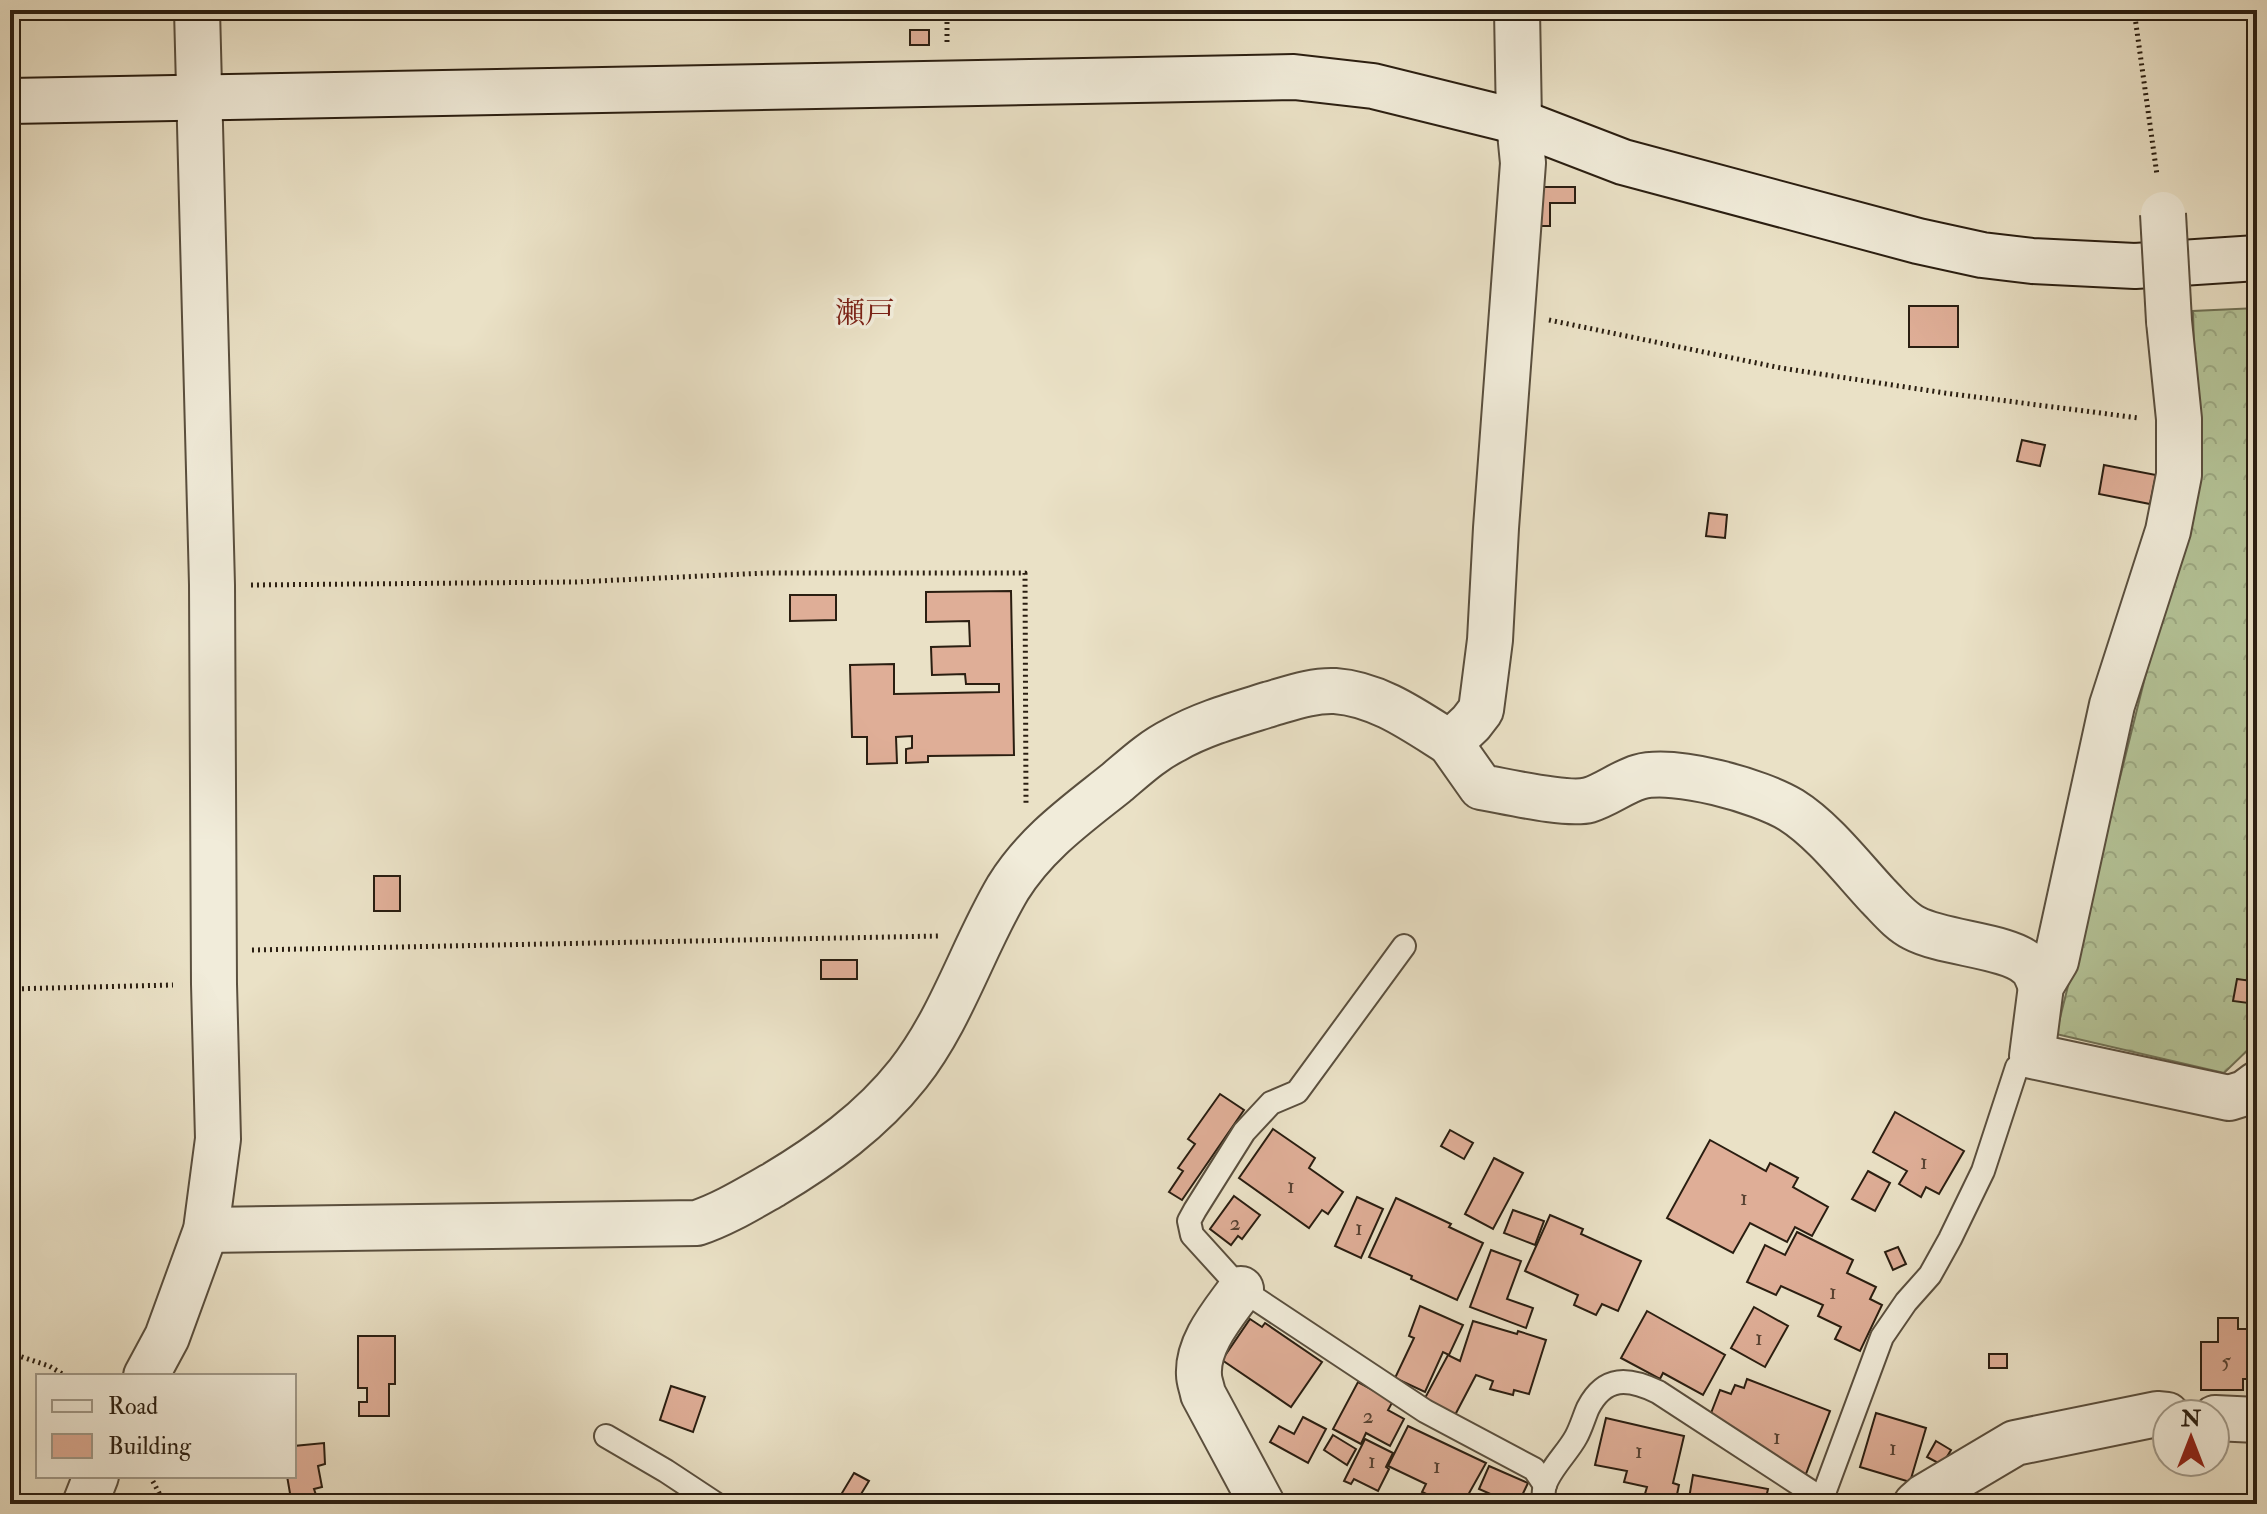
<svg xmlns="http://www.w3.org/2000/svg" width="2267" height="1514" viewBox="0 0 2267 1514" font-family="'IM FELL Double Pica','Noto Serif JP',serif">
<style>
.forest{fill:url(#forest-crowns);stroke:#6f7054;stroke-width:2}
.building{fill:#dfae97;stroke:#2a1e11;stroke-width:2}
.lines{fill:none;stroke-linecap:round;stroke-linejoin:round}
.lane-casing{stroke:#5a4f3e;stroke-width:26}
.street-casing{stroke:#5a4f3e;stroke-width:48}
.secondary-casing{stroke:#2a1e11;stroke-width:48}
.path{stroke:#2a1e11;stroke-width:5;stroke-dasharray:2 4;stroke-linecap:butt}
.lane{stroke:#f1ecda;stroke-width:22}
.street{stroke:#f1ecda;stroke-width:44}
.secondary{stroke:#f1ecda;stroke-width:44}
.street-bridge-casing{stroke:#5a4f3e;stroke-width:48;stroke-linecap:butt}
.street-bridge{stroke:#f1ecda;stroke-width:44}
.labels{text-anchor:middle;stroke-width:7;stroke-linejoin:round;paint-order:stroke}
.number-label{font-size:22px;fill:#574232}
.quarter-label{font-size:30px;fill:#7a1f14;stroke:#f1ecda}
</style>
<defs>
<pattern id="forest-crowns" width="20" height="18" patternUnits="userSpaceOnUse" patternTransform="scale(2)"><rect width="20" height="18" fill="#b4c397"/><path d="M2 6a3 3 0 1 1 6 0M12 15a3 3 0 1 1 6 0" fill="none" stroke="#9ba781"/></pattern>
</defs>
<rect width="100%" height="100%" fill="#eae1c6"/>
<filter id="stains"><feTurbulence type="fractalNoise" baseFrequency=".0025" numOctaves="4"/><feColorMatrix values="0 0 0 0 .2 0 0 0 0 .09 0 0 0 0 .02 0 0 0 .5 -.17"/></filter>
<radialGradient id="worn" r=".72"><stop offset=".6" stop-color="#630" stop-opacity="0"/><stop offset="1" stop-color="#630" stop-opacity=".3"/></radialGradient>
<!-- forest -->
<polygon class="forest" points="2257,308 2257,1041 2224,1073 2056,1034 2197,469 2193,311"/>
<!-- building -->
<g class="building">
<rect x="910" y="30" width="19" height="15"/>
<polygon points="1538,187 1575,187 1575,203 1550,203 1550,226 1538,226"/>
<rect x="1909" y="306" width="49" height="41"/>
<polygon points="2022,440 2045,445 2040,466 2017,461"/>
<polygon points="2104,465 2156,475 2150,504 2099,494"/>
<polygon points="1709,513 1727,515 1725,538 1706,536"/>
<polygon points="1011,591 1014,755 928,756 928,762 906,763 906,749 912,748 912,736 896,737 897,763 867,764 867,737 852,737 850,665 894,664 894,694 999,692 999,684 966,684 965,674 932,675 931,647 970,646 969,621 926,622 926,592"/>
<polygon points="790,595 836,595 836,620 790,621"/>
<rect x="374" y="876" width="26" height="35"/>
<rect x="821" y="960" width="36" height="19"/>
<polygon points="2237,979 2252,981 2248,1003 2233,1001"/>
<polygon points="1220,1094 1244,1110 1182,1200 1169,1192 1183,1171 1178,1168 1195,1144 1188,1139"/>
<polygon points="1895,1112 1964,1151 1939,1194 1926,1187 1921,1197 1899,1184 1907,1171 1873,1152"/>
<polygon points="1273,1129 1315,1158 1309,1168 1343,1192 1328,1214 1322,1210 1309,1228 1239,1178"/>
<polygon points="1450,1130 1473,1143 1464,1159 1441,1146"/>
<polygon points="1710,1140 1766,1171 1770,1163 1798,1178 1793,1187 1828,1207 1812,1236 1795,1227 1787,1242 1750,1223 1733,1253 1667,1218"/>
<polygon points="1494,1158 1523,1173 1493,1229 1465,1214"/>
<polygon points="1868,1171 1890,1183 1875,1211 1852,1199"/>
<polygon points="1234,1196 1260,1215 1242,1239 1238,1236 1231,1245 1210,1229"/>
<polygon points="1357,1197 1383,1209 1361,1258 1335,1246"/>
<polygon points="1396,1198 1451,1224 1449,1227 1483,1243 1457,1300 1411,1279 1412,1276 1369,1257"/>
<polygon points="1513,1210 1544,1221 1535,1245 1504,1233"/>
<polygon points="1550,1215 1583,1229 1581,1234 1641,1261 1618,1311 1602,1304 1596,1315 1574,1305 1578,1295 1525,1271"/>
<polygon points="1797,1232 1853,1260 1847,1273 1876,1287 1870,1299 1882,1305 1860,1351 1835,1339 1841,1327 1818,1316 1823,1305 1781,1286 1776,1295 1747,1282 1765,1245 1785,1255"/>
<polygon points="1898,1247 1906,1264 1893,1270 1885,1252"/>
<polygon points="1491,1250 1521,1261 1507,1299 1533,1308 1526,1328 1470,1307"/>
<polygon points="1420,1306 1463,1325 1449,1355 1443,1352 1425,1392 1395,1378 1414,1338 1409,1336"/>
<polygon points="1754,1307 1788,1326 1765,1367 1731,1348"/>
<polygon points="1647,1311 1725,1355 1703,1395 1663,1373 1660,1379 1621,1358"/>
<polygon points="2218,1318 2238,1318 2238,1329 2250,1329 2250,1379 2243,1379 2243,1390 2201,1390 2201,1342 2218,1342"/>
<polygon points="1250,1319 1262,1327 1265,1323 1322,1362 1291,1407 1222,1360"/>
<polygon points="1473,1321 1517,1334 1518,1331 1546,1340 1529,1394 1514,1390 1513,1395 1490,1389 1493,1381 1476,1375 1455,1415 1425,1398 1448,1355 1460,1361"/>
<polygon points="358,1336 395,1336 395,1384 389,1384 389,1416 359,1416 359,1402 367,1402 367,1388 358,1388"/>
<rect x="1989" y="1354" width="18" height="14"/>
<polygon points="1747,1379 1830,1411 1804,1479 1706,1426 1720,1390 1731,1394 1735,1385 1744,1388"/>
<polygon points="1358,1382 1393,1401 1388,1410 1404,1419 1390,1446 1366,1433 1361,1444 1333,1429"/>
<polygon points="671,1386 705,1397 693,1432 660,1420"/>
<polygon points="1876,1413 1926,1428 1910,1482 1860,1467"/>
<polygon points="1303,1417 1326,1429 1308,1463 1270,1442 1279,1426 1294,1434"/>
<polygon points="1606,1418 1684,1436 1673,1483 1679,1485 1675,1504 1642,1504 1647,1487 1624,1482 1627,1471 1595,1465"/>
<polygon points="1408,1426 1486,1463 1463,1504 1446,1497 1444,1502 1422,1492 1426,1484 1388,1466"/>
<polygon points="1333,1435 1356,1449 1347,1465 1324,1450"/>
<polygon points="1365,1439 1393,1453 1386,1467 1389,1469 1378,1491 1354,1479 1351,1484 1344,1481"/>
<polygon points="1936,1441 1951,1450 1942,1465 1927,1457"/>
<polygon points="324,1443 325,1464 318,1466 322,1487 314,1489 319,1504 281,1504 280,1502 291,1499 287,1476 294,1476 294,1446"/>
<polygon points="1489,1466 1528,1483 1518,1504 1513,1504 1479,1489"/>
<polygon points="854,1473 869,1481 855,1504 838,1504 836,1503"/>
<polygon points="1693,1475 1768,1489 1765,1502 1774,1504 1688,1504"/>
</g>
<g class="lines">
<!-- lane casing -->
<g class="lane-casing">
<g id="lane">
<polyline points="1404,946 1297,1092 1271,1103 1244,1132 1195,1210 1189,1221 1192,1235 1241,1289 1425,1411 1534,1469 1545,1485"/>
<polyline points="606,1436 666,1471 716,1504"/>
<path d="M 1543,1504 C 1544,1498 1543,1490 1545,1485 C 1550,1469 1568,1452 1576,1437 C 1581,1428 1584,1417 1588,1408 C 1605,1375 1629,1378 1658,1392 L 1822,1499"/>
<polyline points="1820,1504 1882,1337 1906,1302 1930,1275 1950,1239 1983,1171 2017,1067 2032,1056"/>
</g>
</g>
<!-- street casing -->
<g class="street-casing">
<g id="street">
<polyline points="2169,321 2179,419 2179,475 2168,531 2112,705 2056,961 2041,986 2032,1056 2229,1098 2245,1093 2257,1084"/>
<path d="M 1450,743 L 1481,787 C 1505,791 1567,806 1589,800 C 1606,795 1622,782 1639,777 C 1675,767 1760,791 1791,810 C 1823,830 1852,868 1878,896 C 1889,907 1900,921 1914,928 C 1944,944 2008,945 2029,965 C 2035,969 2038,980 2041,986"/>
<path d="M 206,1230 L 697,1223 C 724,1214 748,1199 773,1185 C 823,1155 871,1121 908,1074 C 952,1018 972,949 1008,888 C 1036,843 1076,815 1116,783 C 1135,767 1152,751 1174,740 C 1204,723 1238,714 1270,704 C 1291,698 1313,690 1335,691 C 1378,694 1415,721 1450,743 L 1471,723 L 1481,710 L 1484,687 L 1490,640 L 1496,528 L 1523,163 L 1519,122 L 1517,10"/>
<path d="M 1241,1289 C 1224,1313 1197,1343 1199,1375 C 1199,1381 1202,1388 1203,1394 L 1262,1504"/>
<polyline points="146,1376 167,1337 206,1230 218,1139 214,984 212,585 197,10"/>
<polyline points="2215,1418 2257,1420"/>
<polyline points="85,1504 96,1476"/>
<polyline points="1916,1504 1924,1497 2015,1443 2157,1414 2167,1415"/>
</g>
</g>
<!-- secondary casing -->
<g class="secondary-casing">
<polyline id="secondary" points="10,101 1294,77 1373,86 1519,122 1623,162 1918,241 1982,255 2032,261 2135,266 2257,258"/>
</g>
<!-- path -->
<g class="path">
<polyline points="947,10 947,45"/>
<polyline points="2134,10 2157,175"/>
<polyline points="1549,320 1781,368 1945,393 2139,418"/>
<polyline points="251,585 576,582 766,573 1025,573 1026,804"/>
<polyline points="252,950 938,936"/>
<polyline points="10,989 173,985"/>
<polyline points="10,1353 49,1366 66,1376"/>
<polyline points="150,1476 165,1504"/>
</g>
<!-- lane -->
<use href="#lane" class="lane"/>
<!-- street -->
<use href="#street" class="street"/>
<!-- secondary -->
<use href="#secondary" class="secondary"/>
<!-- street-bridge casing -->
<g class="street-bridge-casing">
<polyline id="street-bridge" points="2163,214 2169,321"/>
</g>
<!-- street-bridge -->
<use href="#street-bridge" class="street-bridge"/>
</g>
<g class="labels">
<!-- number labels -->
<g class="number-label">
<text x="1924" y="1169">1</text>
<text x="1291" y="1193">1</text>
<text x="1744" y="1205">1</text>
<text x="1235" y="1230">2</text>
<text x="1359" y="1235">1</text>
<text x="1833" y="1299">1</text>
<text x="1759" y="1345">1</text>
<text x="2226" y="1368">5</text>
<text x="1368" y="1423">2</text>
<text x="1777" y="1444">1</text>
<text x="1893" y="1455">1</text>
<text x="1639" y="1458">1</text>
<text x="1372" y="1468">1</text>
<text x="1437" y="1473">1</text>
</g>
<!-- quarter labels -->
<g class="quarter-label">
<text x="865" y="323">瀬戸</text>
</g>
</g>
<!-- margin -->
<rect width="2267" height="1514" fill="none" stroke="#eae1c6" stroke-width="40"/>
<rect x="12" y="12" width="2243" height="1490" fill="none" stroke="#2a1e11" stroke-width="4"/>
<rect x="20" y="20" width="2227" height="1474" fill="none" stroke="#2a1e11" stroke-width="2"/>
<!-- legend -->
<rect x="36" y="1374" width="260" height="104" fill="#f1ecda" stroke="#a19a8a" stroke-width="2"/>
<rect x="52" y="1400" width="40" height="12" fill="#f1ecda" stroke="#a19a8a" stroke-width="2"/>
<text x="108" y="1414" font-size="24" fill="#2a1e11">Road</text>
<rect x="52" y="1434" width="40" height="24" fill="#dfae97" stroke="#a19a8a" stroke-width="2"/>
<text x="108" y="1454" font-size="24" fill="#2a1e11">Building</text>
<!-- north arrow -->
<g transform="translate(2191 1438)"><circle r="38" fill="#f1ecda" stroke="#a19a8a" stroke-width="2"/>
<path d="M0-6L14 30L0 20L-14 30Z" fill="#8f2418"/>
<text y="-12" font-size="22" font-weight="bold" text-anchor="middle" fill="#2a1e11">N</text>
</g>
<rect width="100%" height="100%" filter="url(#stains)"/>
<rect width="100%" height="100%" fill="url(#worn)"/>
</svg>
